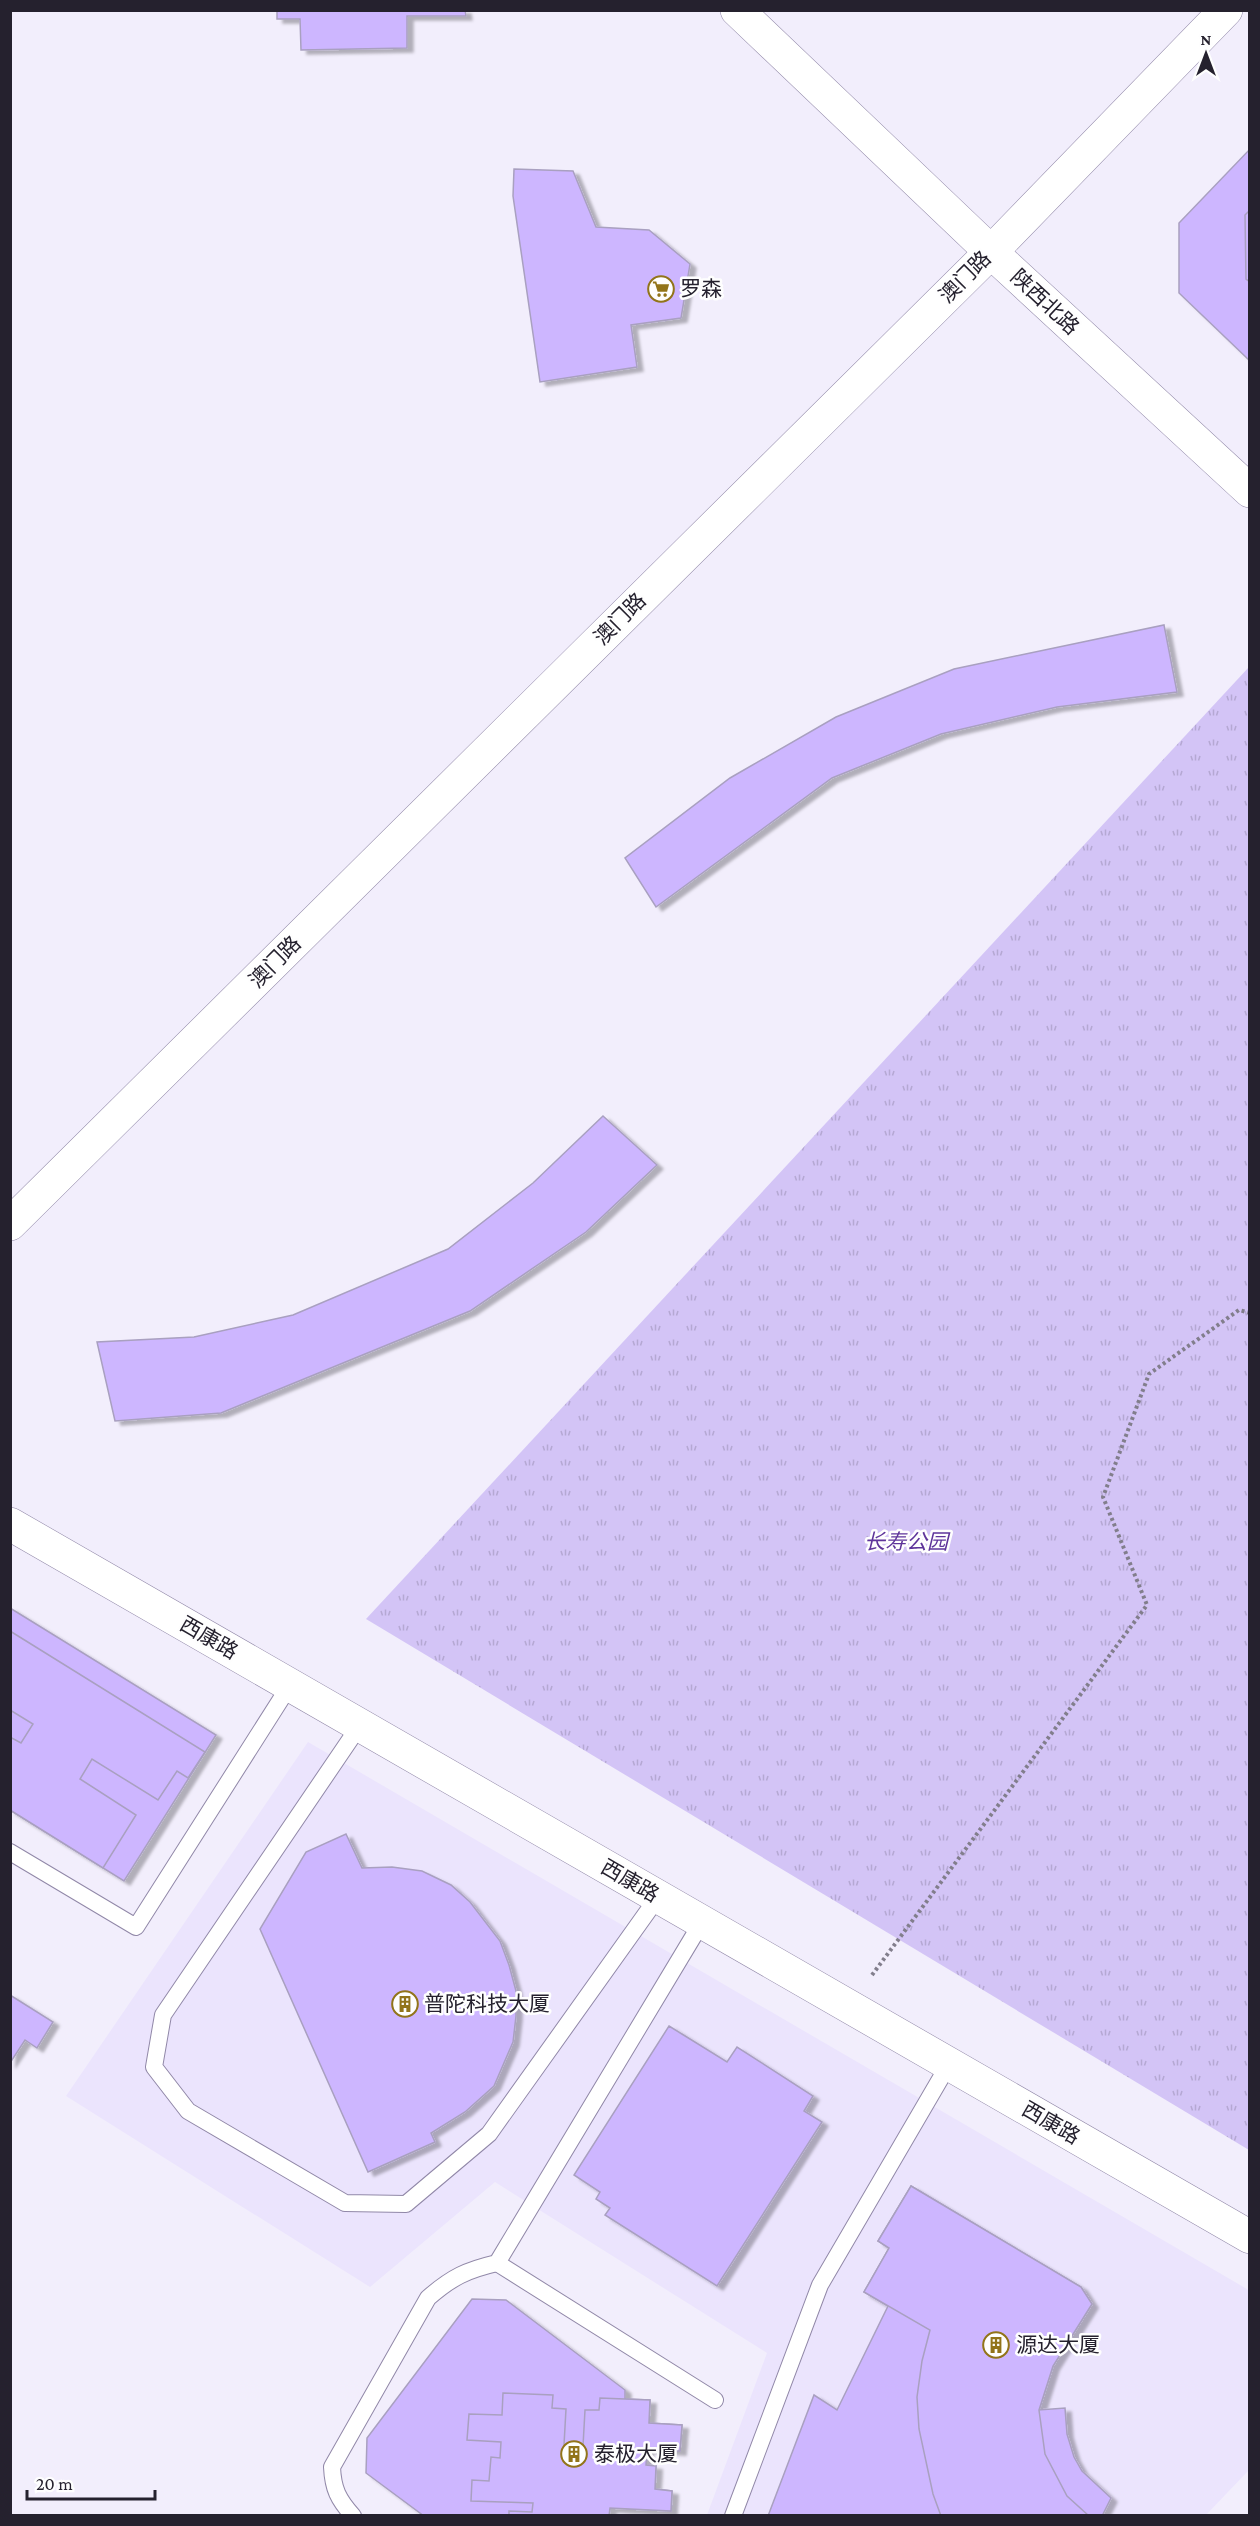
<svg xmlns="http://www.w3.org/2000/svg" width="1260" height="2526" viewBox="0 0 1260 2526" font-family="'Crimson Pro','Noto Sans SC',serif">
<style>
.built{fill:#ebe4fd}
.grass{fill:url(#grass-tufts)}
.building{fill:#cdb6ff;stroke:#a9a0c0;stroke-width:1.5;filter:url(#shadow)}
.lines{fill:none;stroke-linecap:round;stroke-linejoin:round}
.service-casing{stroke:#9188a8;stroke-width:18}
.minor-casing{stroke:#9188a8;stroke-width:34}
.path{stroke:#827e8c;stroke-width:4;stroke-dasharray:3 3;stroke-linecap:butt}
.service{stroke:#fff;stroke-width:16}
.minor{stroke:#fff;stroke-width:33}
.labels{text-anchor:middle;stroke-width:5;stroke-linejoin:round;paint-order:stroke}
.street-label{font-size:21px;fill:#25212e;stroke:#fefefe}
.poi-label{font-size:21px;fill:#25212e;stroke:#fefefe;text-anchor:start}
.park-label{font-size:21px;font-style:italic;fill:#5e349a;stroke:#fefefe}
</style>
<defs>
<pattern id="grass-tufts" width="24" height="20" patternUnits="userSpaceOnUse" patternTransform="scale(1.5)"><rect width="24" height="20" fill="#d3c4f6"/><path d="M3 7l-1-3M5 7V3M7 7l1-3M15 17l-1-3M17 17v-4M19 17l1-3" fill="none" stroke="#b5a8d3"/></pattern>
<filter id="shadow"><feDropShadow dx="6" dy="4" stdDeviation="1.5" flood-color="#0004"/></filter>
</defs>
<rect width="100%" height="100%" fill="#f2eefc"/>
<!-- built -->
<polygon class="built" points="308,1742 1247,2289 1250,2293 1249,2470 1206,2515 707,2515 767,2353 495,2182 370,2287 66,2096"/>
<!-- grass -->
<polygon class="grass" points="1249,667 1249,2150 366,1619"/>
<!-- building -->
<g class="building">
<polygon points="277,10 465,10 466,16 407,16 407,48 301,50 300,19 277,19"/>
<polygon points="1250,149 1250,361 1179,293 1179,223"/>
<polygon points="514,169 573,171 596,227 649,230 690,264 681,318 631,325 637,367 540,382 513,196"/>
<polygon points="1250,210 1250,282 1246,279 1245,215"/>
<polygon points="1164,625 1177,692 1057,707 941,734 832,778 656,907 625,858 730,778 836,717 954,669"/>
<polygon points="603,1116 657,1165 586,1232 470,1311 221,1413 115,1421 97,1342 194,1337 293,1315 448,1249 533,1183"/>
<polygon points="10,1608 216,1735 124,1881 10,1810"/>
<polygon points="10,1631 205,1752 188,1778 177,1771 158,1800 92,1759 80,1779 136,1815 103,1868 10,1810 10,1737 21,1743 33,1724 10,1710"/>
<polygon points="346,1834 362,1868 392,1867 422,1871 451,1885 470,1902 500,1941 509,1965 516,1991 516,2016 513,2042 494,2086 465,2112 431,2133 435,2142 368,2172 260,1929 306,1852"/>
<polygon points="10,1995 53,2022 37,2048 25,2040 10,2063"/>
<polygon points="669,2026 727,2062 737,2047 813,2096 804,2111 822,2122 717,2286 605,2215 610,2208 596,2199 600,2192 574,2175"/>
<polygon points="911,2186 1081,2287 1092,2304 1053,2366 1039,2410 1065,2408 1067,2434 1074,2457 1082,2471 1111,2498 1102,2516 768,2516 814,2395 837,2410 888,2306 864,2292 889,2248 878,2241"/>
<polygon points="911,2186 1081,2287 1092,2304 1053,2366 1039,2410 1045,2454 1067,2496 1089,2516 941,2516 933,2494 919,2429 917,2397 922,2361 930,2330 864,2292 889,2248 878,2241"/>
<polygon points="472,2299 506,2300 625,2390 625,2399 650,2400 649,2423 682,2425 680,2451 647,2449 646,2465 656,2466 655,2489 672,2491 671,2511 610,2508 609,2516 424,2516 366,2473 367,2438"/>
<polygon points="503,2393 553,2395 552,2408 566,2409 564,2445 583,2446 585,2410 599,2410 600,2398 650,2400 649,2423 682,2425 680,2451 647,2449 646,2465 656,2466 655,2489 672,2491 671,2511 610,2508 609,2516 509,2516 509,2511 532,2512 533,2503 471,2501 472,2480 489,2481 491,2457 500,2458 501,2442 467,2440 469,2414 502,2415"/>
</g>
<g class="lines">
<!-- service casing -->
<g class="service-casing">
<g id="service">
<polyline points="360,1725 163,2015 154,2067 188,2111 345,2203 406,2204 489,2134 658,1897"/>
<polyline points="10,1852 136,1927 290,1685"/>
<polyline points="497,2263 715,2400"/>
<path d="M 353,2516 C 338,2499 333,2489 332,2467 L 428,2298 C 452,2277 467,2270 497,2263 L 702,1922"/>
<polyline points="733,2516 820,2285 949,2064"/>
</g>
</g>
<!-- minor casing -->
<g class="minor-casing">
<g id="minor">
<polyline points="737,10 991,252 1250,491"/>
<polyline points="10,1224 991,252 1226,10"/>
<polyline points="10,1524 1250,2237"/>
</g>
</g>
<!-- path -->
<polyline class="path" points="872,1975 1147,1605 1103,1497 1149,1374 1239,1310 1250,1313"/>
<!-- service -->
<use href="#service" class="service"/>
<!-- minor -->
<use href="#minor" class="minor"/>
</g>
<!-- icons -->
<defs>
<g id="supermarket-ring" transform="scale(1.35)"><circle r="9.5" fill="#fefefe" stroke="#92741a" stroke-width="1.5"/><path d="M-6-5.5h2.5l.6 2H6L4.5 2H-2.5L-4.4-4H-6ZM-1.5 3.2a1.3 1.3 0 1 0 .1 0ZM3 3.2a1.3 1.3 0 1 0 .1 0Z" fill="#92741a"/></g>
<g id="building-ring" transform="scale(1.35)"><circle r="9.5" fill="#fefefe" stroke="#92741a" stroke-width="1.5"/><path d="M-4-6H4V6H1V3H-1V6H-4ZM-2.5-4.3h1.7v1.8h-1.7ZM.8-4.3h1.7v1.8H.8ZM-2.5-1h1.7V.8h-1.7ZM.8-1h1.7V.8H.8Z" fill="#92741a"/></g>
</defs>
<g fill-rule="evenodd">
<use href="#supermarket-ring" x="661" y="289"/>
<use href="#building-ring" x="405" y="2004"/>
<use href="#building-ring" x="996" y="2345"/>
<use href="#building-ring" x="574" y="2454"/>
</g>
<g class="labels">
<!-- street labels -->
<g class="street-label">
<text transform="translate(965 277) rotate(-45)" y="7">澳门路</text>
<text transform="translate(1045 302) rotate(43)" y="7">陕西北路</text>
<text transform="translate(620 619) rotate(-45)" y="7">澳门路</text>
<text transform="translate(275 962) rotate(-45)" y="7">澳门路</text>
<text transform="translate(209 1638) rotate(30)" y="7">西康路</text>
<text transform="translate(630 1881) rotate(30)" y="7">西康路</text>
<text transform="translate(1051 2123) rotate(30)" y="7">西康路</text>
</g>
<!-- poi labels -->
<g class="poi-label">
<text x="680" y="296">罗森</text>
<text x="424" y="2011">普陀科技大厦</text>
<text x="1016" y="2352">源达大厦</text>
<text x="594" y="2461">泰极大厦</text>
</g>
<!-- park labels -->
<g class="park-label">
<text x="906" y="1549">长寿公园</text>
</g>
</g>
<!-- border -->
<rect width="1260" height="2526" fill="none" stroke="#25212e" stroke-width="24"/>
<!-- north arrow -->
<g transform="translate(1206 54)" stroke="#fefefe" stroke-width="4.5" paint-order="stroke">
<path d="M0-4.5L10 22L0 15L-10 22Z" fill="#25212e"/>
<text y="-9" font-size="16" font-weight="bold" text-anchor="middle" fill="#25212e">N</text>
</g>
<!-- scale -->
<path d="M27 2490v9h128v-9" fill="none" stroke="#25212e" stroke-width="3"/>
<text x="36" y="2490" font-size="18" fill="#25212e" stroke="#fefefe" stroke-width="4.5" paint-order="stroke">20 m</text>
</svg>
